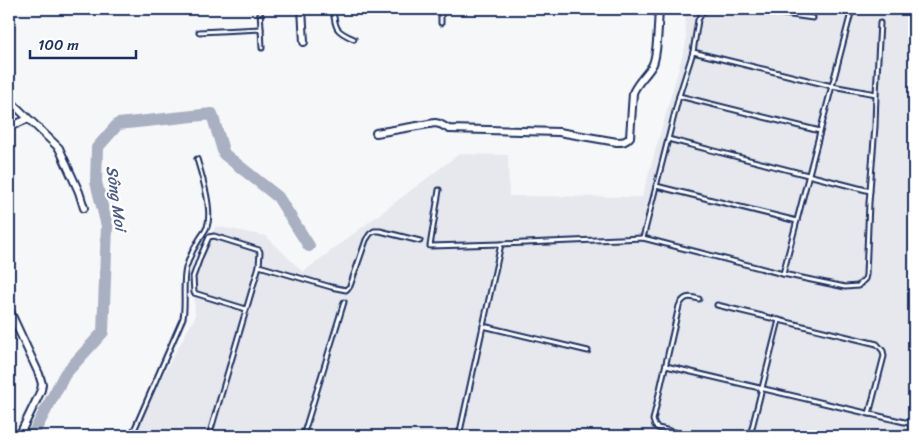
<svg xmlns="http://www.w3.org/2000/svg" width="923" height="445" viewBox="0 0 923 445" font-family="Sriracha,sans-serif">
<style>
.built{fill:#e6e8ee}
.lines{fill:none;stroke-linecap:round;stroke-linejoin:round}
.river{stroke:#a9b0c1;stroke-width:12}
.service-casing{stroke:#1b2f5e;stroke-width:7}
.minor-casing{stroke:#1b2f5e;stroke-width:10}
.tertiary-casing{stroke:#1b2f5e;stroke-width:11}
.service{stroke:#fff;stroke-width:3}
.minor{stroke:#fff;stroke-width:6}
.tertiary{stroke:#fff;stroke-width:8}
.labels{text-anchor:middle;stroke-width:4.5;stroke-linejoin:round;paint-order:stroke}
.water-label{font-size:16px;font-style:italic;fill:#4d5c81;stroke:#fff}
</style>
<rect width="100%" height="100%" fill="#f6f7f9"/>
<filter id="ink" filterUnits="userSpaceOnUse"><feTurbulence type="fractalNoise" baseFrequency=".02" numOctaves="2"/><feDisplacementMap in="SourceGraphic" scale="10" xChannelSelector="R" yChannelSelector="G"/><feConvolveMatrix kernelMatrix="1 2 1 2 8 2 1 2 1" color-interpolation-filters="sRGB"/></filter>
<g filter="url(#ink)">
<!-- built -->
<polygon class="built" points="685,9 914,9 914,436 129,436 195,317 193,267 216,226 266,236 303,272 459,154 508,155 509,196 642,197 686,43"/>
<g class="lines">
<!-- river -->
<polyline class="river" points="32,436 65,374 103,332 107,226 96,182 97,148 118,124 212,114 224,154 278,197 309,246"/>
<!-- service casing -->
<g class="service-casing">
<g id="service">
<polyline points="260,9 262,48"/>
<path d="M 333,9 C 335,28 335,31 354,39"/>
<polyline points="441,9 441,23"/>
<polyline points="748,9 813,18"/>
<polyline points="199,32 261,29"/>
<polyline points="876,94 880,23"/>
<polyline points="679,96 820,131"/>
<polyline points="668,139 870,191"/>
<polyline points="656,186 797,221"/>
<polyline points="439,190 430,246 501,244 643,238 783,274 845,287 858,286 865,279 866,275 869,203 875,126 876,94 832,86 693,52"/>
<polyline points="643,238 679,96 693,52 698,20 702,13 706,9"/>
<polyline points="783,274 852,9"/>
<polyline points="717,305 877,344 883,351 884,356 869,414"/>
<polyline points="246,309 194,293 193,277 201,255 209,237 214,236 259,250 260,252 259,266 331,287 346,290 350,286 366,240 370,234 374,231 380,231 420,241"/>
<polyline points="483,326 588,351"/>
<polyline points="666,366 913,424"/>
<path d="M 129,436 L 135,428 L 183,318 C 186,302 182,285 186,268 C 189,258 193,249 199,240 C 201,236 205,232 207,227 C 213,210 202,176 197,159"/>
<polyline points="209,436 259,266"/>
<polyline points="303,436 344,302"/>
<polyline points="459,436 501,244"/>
<path d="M 690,436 L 658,428 L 655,426 L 653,420 L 679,306 C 684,296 689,296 699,299"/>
<polyline points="750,436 779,320"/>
</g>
</g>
<!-- minor casing -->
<g class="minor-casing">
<g id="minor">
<polyline points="302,9 304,42"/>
<polyline points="9,100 59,148 79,192 84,208"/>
<polyline points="9,127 28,119"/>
<path d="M 376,133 L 435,123 L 440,124 L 449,129 L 559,132 L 617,142 C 623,142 626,142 630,137 L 633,93 C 637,82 648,74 653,64 C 658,52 658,22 659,9"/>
<polyline points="9,309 39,374 42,384 41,390 37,399 19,436"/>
</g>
</g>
<!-- tertiary casing -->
<g class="tertiary-casing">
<polyline id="tertiary" points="911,436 914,424"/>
</g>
<!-- service -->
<use href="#service" class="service"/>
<!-- minor -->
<use href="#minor" class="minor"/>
<!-- tertiary -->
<use href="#tertiary" class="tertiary"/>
</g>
</g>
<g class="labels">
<!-- water labels -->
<g class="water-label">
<text transform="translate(117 198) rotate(82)" y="6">Sông Moi</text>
</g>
</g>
<!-- margin -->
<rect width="923" height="445" fill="none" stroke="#fff" stroke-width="30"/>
<rect x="15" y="15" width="893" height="415" fill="none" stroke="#1b2f5e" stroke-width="2" filter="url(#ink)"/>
<!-- scale -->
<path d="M30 50v8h106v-8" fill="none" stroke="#1b2f5e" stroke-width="2.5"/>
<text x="38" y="50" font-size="15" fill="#1b2f5e" stroke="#ffffff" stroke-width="4" paint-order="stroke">100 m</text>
</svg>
